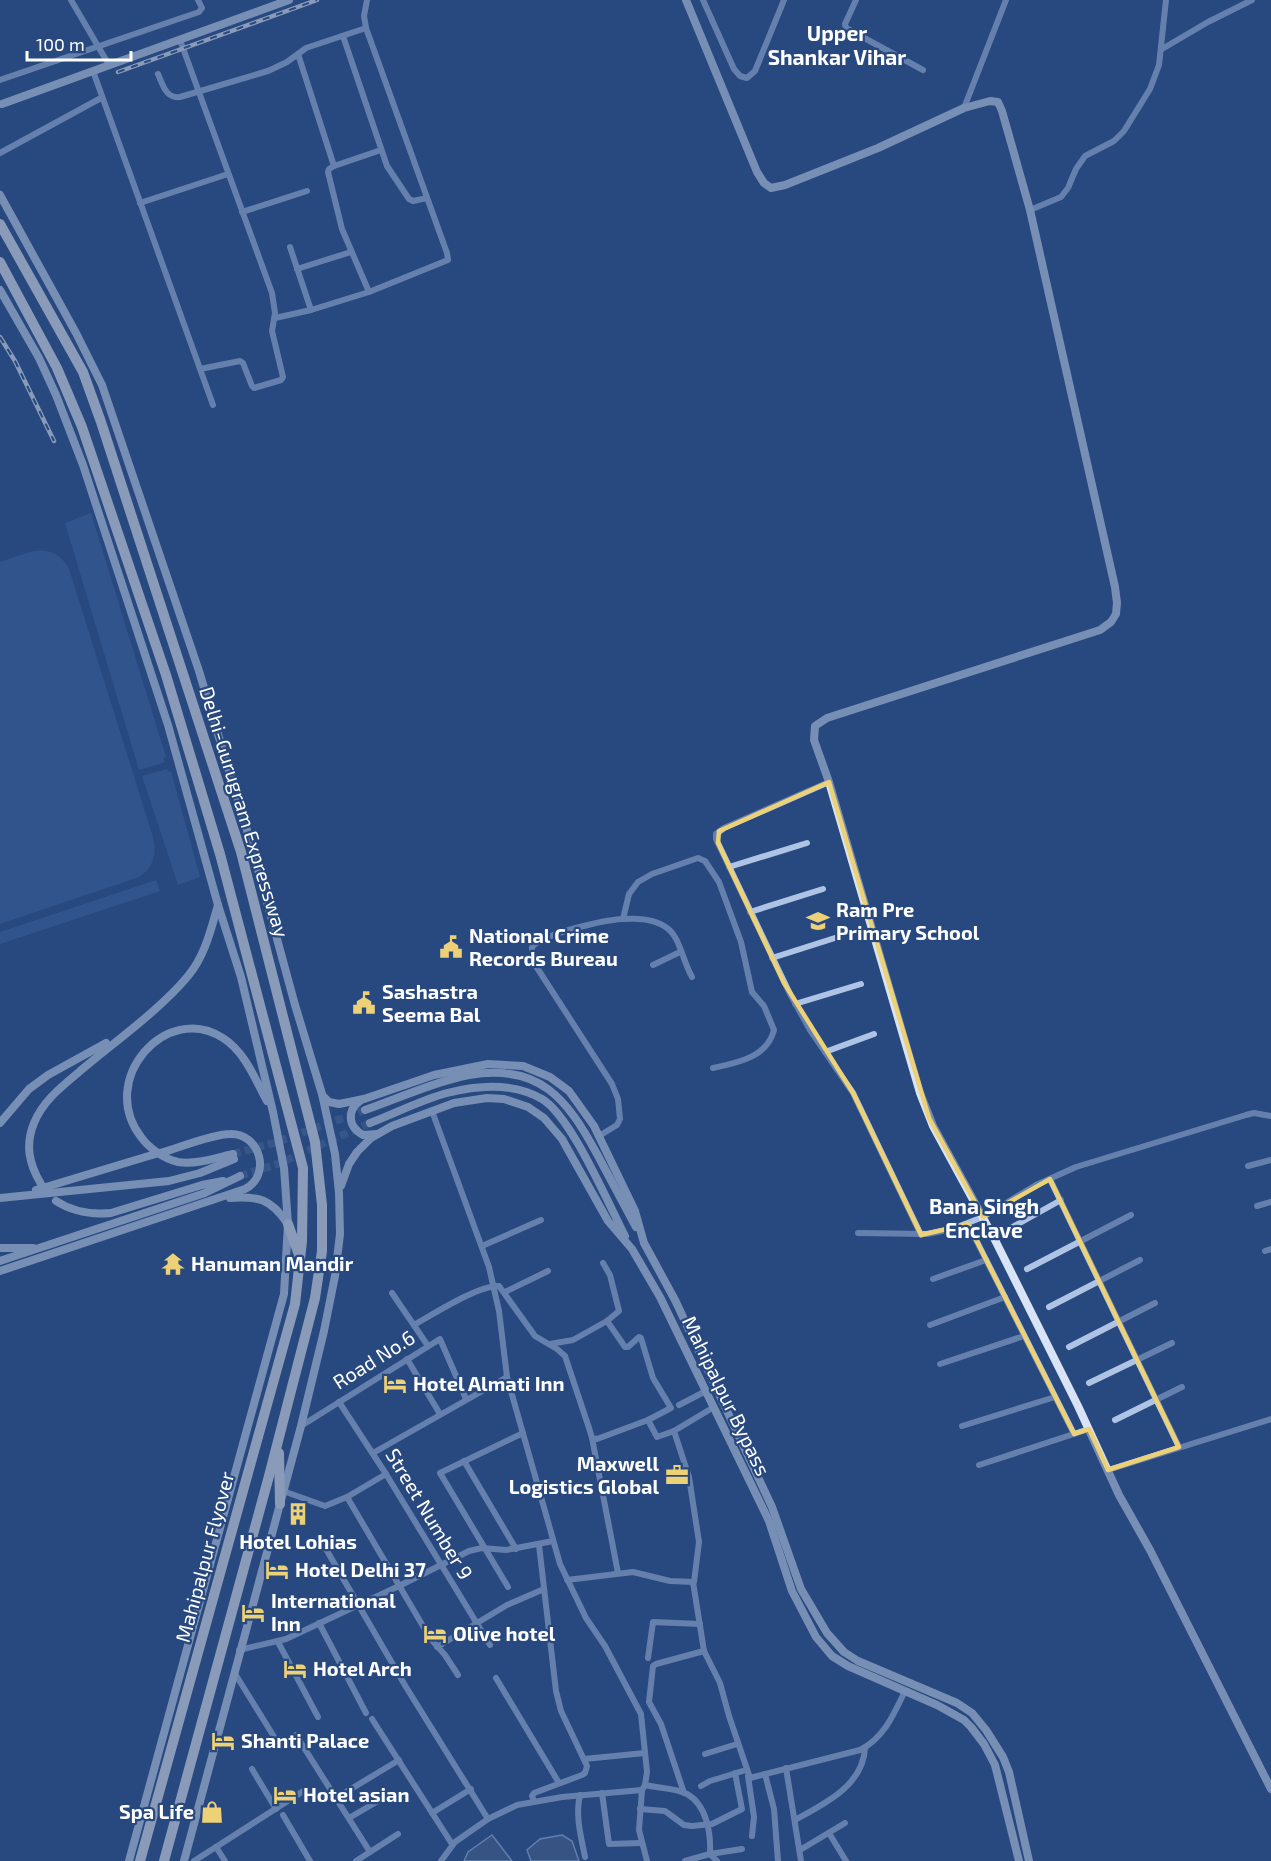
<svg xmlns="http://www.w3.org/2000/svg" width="1271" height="1861" viewBox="0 0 1271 1861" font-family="'Exo 2',sans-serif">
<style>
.green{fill:#3d629d}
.water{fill:#496087;stroke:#a4bfe6;stroke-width:1.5}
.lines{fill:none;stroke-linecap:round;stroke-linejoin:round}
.secondary-tunnel{stroke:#486492;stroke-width:8;stroke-dasharray:8 4;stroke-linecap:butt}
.street{stroke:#afc4e5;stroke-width:6}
.secondary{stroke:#d8e3f5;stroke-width:8}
.highway{stroke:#fff;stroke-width:10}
.rail-casing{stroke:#fff;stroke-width:4.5}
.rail{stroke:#28497f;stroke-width:2;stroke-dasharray:7;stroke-linecap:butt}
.secondary-bridge{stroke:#d8e3f5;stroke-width:8}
.marked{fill:none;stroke:#edd176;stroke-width:4.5;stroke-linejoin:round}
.labels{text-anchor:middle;stroke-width:4.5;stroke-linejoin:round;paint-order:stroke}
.street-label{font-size:20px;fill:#fff;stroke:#28497f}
.poi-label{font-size:20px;font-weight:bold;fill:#fff;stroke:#28497f;text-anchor:start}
.neighbourhood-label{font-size:21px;font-weight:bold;fill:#fff;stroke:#28497f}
</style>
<rect width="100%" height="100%" fill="#28497f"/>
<!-- green -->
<g class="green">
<polygon points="91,513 166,757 163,758 165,762 139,770 65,523"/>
<path d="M 33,551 C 49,549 61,554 69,569 L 153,837 C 157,854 154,867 139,877 L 0,924 L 0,562 Z"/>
<polygon points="167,769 168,772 171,771 200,877 178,885 142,776"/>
<polygon points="156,880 160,891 0,944 0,932"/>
</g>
<!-- water -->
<g class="water">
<polygon points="492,1835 512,1861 464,1861 468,1852"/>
<polygon points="562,1835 572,1841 579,1861 531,1861 527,1850 540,1839"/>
</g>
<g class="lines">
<!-- secondary-tunnel -->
<g class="secondary-tunnel">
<polyline points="233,1154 274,1143 365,1110"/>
<polyline points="240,1176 280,1163 370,1123"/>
</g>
<!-- street -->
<g class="street">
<polyline points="71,0 109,65"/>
<polyline points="703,0 734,69 740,76 747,78 755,71 784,0"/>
<polyline points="856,0 845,24 846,28 923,70"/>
<polyline points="343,36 387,166 409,199 413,201 427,198"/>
<polyline points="180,40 272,293 275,313 272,331 283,377 281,380 254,388 252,386 243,363 240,361 200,369"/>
<polyline points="1162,49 1208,22 1252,0"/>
<polyline points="298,54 334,166"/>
<polyline points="93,71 213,405"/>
<path d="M 158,74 C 163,85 166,99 180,97 L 268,71 L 287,62 L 306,48 L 366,28"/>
<polyline points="0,80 199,12 202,8 198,0"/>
<polyline points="964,108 1006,0"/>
<polyline points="0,153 101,98"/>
<polyline points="140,203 228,174"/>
<polyline points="1030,210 1061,197 1068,188 1076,169 1085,156 1114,141 1124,131 1150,89 1159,65 1166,0"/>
<polyline points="242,212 307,191"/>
<polyline points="290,247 311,310"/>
<polyline points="297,269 351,252"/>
<polyline points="369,292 342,229 328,172 329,169 334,166 381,150"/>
<polyline points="275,318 311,310 369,292 448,260 447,253 366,28 364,16 367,0"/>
<polyline points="829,782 724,828 716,834 716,839 790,994 810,1030 853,1093 921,1235"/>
<polyline points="729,867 807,843"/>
<polyline points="750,912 823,889"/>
<path d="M 623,919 L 629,894 L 638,882 L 652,874 L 698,858 L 705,861 L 719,882 L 741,942 L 752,992 L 764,1006 L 774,1030 C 767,1058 736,1063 713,1068"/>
<polyline points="772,958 838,937"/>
<polyline points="653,965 680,952"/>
<polyline points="795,1004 861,984"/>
<polyline points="825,1052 874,1034"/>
<polyline points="432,1111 489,1267 499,1311 507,1377 560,1564 586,1618 605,1646 641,1714 647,1772 645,1785 642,1790 639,1830 647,1861"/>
<path d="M 599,1136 L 617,1125 L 620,1119 L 618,1099 L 612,1084 L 532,960 L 532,947 C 542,934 604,920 623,919 C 637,918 656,919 667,928 C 680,937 683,962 692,977"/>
<polyline points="1248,1166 1271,1160"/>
<polyline points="1050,1179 1179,1447"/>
<polyline points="1257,1206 1271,1202"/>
<polyline points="968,1224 1074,1434"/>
<polyline points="1009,1229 1061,1200"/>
<polyline points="858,1233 927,1234 952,1229 983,1217 1036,1185 1076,1167 1246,1115 1254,1113 1271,1116"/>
<polyline points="482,1246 541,1220"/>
<polyline points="1265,1251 1271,1249"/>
<polyline points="1027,1269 1131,1215"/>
<polyline points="933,1279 986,1260"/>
<polyline points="505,1292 548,1271"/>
<polyline points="392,1293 428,1346"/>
<polyline points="1049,1307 1140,1260"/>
<path d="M 414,1325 C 433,1314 479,1285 499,1286 L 535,1336 L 557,1349 L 565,1356 L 590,1431 L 592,1438 L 597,1439 L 648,1420 L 671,1408 L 653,1378 L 641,1338 L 639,1337 L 628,1347 L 625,1347 L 607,1321 L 619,1311 L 610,1275 L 603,1263"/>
<polyline points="930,1325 1005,1297"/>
<polyline points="550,1344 573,1340 607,1321"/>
<polyline points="1069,1347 1155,1303"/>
<polyline points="407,1359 440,1414"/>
<polyline points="940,1364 1024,1336"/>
<polyline points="1089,1383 1172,1343"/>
<polyline points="339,1402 386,1474 490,1645"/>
<polyline points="679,1405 706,1391"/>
<polyline points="648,1420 657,1437 674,1431"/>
<polyline points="1115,1420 1182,1387"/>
<polyline points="301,1426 440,1339 466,1399"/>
<polyline points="962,1426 1055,1397"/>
<polyline points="592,1438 618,1573"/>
<polyline points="373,1453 507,1377"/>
<polyline points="464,1461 516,1549"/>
<polyline points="979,1465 1089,1429"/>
<polyline points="1108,1470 1271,1419"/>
<polyline points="283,1491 325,1506 347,1497 386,1474"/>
<polyline points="347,1497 430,1638 445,1655 458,1675"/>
<polyline points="319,1537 406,1687 488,1819"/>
<polyline points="567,1580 633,1572 670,1581 694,1582 699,1542 689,1477 674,1431 714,1407"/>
<path d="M 693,1582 L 704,1651 L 720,1683 L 729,1716 L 750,1778 L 860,1750 C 884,1738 894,1714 905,1691"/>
<polyline points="508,1587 440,1473 523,1433"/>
<polyline points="319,1623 366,1713"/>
<polyline points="278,1642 318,1717"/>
<polyline points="437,1647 507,1605 544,1589"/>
<polyline points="239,1650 286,1639 399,1586 469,1551 482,1548 506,1550 553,1541"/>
<polyline points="648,1658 653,1622 700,1624"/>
<polyline points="234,1672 276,1740"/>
<polyline points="496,1678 559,1783"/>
<polyline points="372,1719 452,1844"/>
<polyline points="296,1735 370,1852"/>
<polyline points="705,1754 737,1744"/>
<polyline points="584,1759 645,1753"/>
<polyline points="786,1768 801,1861"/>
<polyline points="252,1769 276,1809"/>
<polyline points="765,1774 774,1809 778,1861"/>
<polyline points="748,1776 754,1817 752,1836"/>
<path d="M 645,1785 C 658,1788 676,1788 687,1794 C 707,1805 711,1834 710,1854 L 717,1861"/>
<polyline points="701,1786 710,1781 746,1770"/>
<polyline points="602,1793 609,1844 641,1843"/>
<polyline points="684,1793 661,1724 649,1702 653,1666 656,1664 704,1651"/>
<path d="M 580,1795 C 575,1816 581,1836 585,1857"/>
<polyline points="336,1798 399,1760"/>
<polyline points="534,1801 532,1796 534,1793 582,1775 585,1773 587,1766 561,1711 556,1691 539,1545"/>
<polyline points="640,1809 665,1811 684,1825 692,1826 712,1824 742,1809 735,1773"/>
<polyline points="432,1813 471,1789"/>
<polyline points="283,1815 310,1861"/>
<polyline points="349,1818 390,1794"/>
<path d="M 795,1820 C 824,1804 863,1786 865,1748"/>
<polyline points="829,1833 846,1861"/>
<polyline points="216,1847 225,1861"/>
<polyline points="800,1850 845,1823"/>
<polyline points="194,1861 305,1790"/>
<polyline points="356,1861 398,1834"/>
<polyline points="441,1861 455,1842 488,1819 517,1805 562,1797 642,1790"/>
<polyline points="685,1861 710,1854 742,1849"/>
</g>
<!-- secondary -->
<g class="secondary">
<polyline points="686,0 757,172 764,183 771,188 785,185 878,148 964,108 990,101 998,102 1002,111 1030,210 1115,587 1117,603 1116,614 1111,622 1100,630 827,718 815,726 814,740 829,782 920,1093 933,1126 995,1240 1078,1406 1119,1495 1150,1550 1271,1789"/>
<polyline points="2,104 289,0"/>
<polyline points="0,195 76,333 102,385 199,671 252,847 295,1005 322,1094 335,1154 339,1193 340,1234 335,1276 324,1331 301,1426 184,1861"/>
<polyline points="0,290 39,358 56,395 83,465 168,725 218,905 241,977 273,1112 284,1168 288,1224 284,1294 129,1861"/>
<polyline points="323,1096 329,1102 339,1104 364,1099 434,1075 488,1064 523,1066 550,1077 569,1091 594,1126 635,1211 644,1243 675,1300 772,1507 801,1589 827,1633 844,1652 858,1661 957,1703 972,1713 986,1730 1003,1757 1009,1772 1029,1861"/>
<path d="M 361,1100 C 347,1110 347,1126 363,1135 L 377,1134"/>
<path d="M 365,1110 C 399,1098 434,1082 469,1075 C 540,1063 567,1099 597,1154 C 610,1178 623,1203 636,1227"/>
<polyline points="0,1123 29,1089 48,1075 106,1043"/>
<path d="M 370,1123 C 396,1113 421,1100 447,1093 C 478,1085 513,1082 542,1099 C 571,1116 608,1203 625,1236"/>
<path d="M 233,1154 C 216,1158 195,1165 178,1162 C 164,1159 149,1148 141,1137 C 97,1080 166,1001 223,1038 C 245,1052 255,1079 267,1101"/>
<path d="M 41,1184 C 29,1164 25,1145 34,1123 C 43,1101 61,1087 79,1072 C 113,1043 160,1010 188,976 C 205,956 211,929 218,905"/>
<polyline points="341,1186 349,1164 357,1152 371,1138 392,1126 454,1103 487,1098 504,1099 528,1107 544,1118 562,1139 608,1221 632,1249 660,1297 769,1521 792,1591 816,1637 832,1656 848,1666 937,1705 964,1720 971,1727 984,1744 995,1765 1019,1861"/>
<polyline points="36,1190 152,1155"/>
<polyline points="0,1198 169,1181 200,1173 234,1159"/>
<path d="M 230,1198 C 259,1196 271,1199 287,1223"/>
<path d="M 56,1201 C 73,1212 90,1215 111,1213 L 202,1185 L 223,1181"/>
<polyline points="0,1248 33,1248"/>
<polyline points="0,1261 205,1193 240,1176"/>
<path d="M 0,1271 L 245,1189 C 272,1175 260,1133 230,1134 C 213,1134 184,1146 167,1151"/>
</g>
<!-- highway -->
<g class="highway">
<polyline points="0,224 83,372 101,422 241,852 315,1142 322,1205 322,1251 315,1298 269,1476 164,1861"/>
<polyline points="0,262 57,368 82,427 166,675 220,854 303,1168 302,1241 295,1304 140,1861"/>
<polyline points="288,1224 299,1255"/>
<polyline points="279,1453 280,1504"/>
</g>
<!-- rail casing -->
<g class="rail-casing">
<g id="rail">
<polyline points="118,72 317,0"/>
<polyline points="0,337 15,361 54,441"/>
</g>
</g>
<!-- rail -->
<use href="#rail" class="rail"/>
<!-- secondary-bridge -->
<polyline class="secondary-bridge" points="152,1155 167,1151"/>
</g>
<!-- marked area -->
<path d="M0 0H1271V1861H0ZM 829,782 L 929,1118 L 983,1217 L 1050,1179 L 1179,1447 L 1108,1470 L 1089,1429 L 1074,1434 L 968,1224 L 921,1235 L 853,1093 L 784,983 L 718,843 L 719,831 Z" fill="#28497f" fill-opacity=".55" fill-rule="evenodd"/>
<path class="marked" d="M 829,782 L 929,1118 L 983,1217 L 1050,1179 L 1179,1447 L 1108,1470 L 1089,1429 L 1074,1434 L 968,1224 L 921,1235 L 853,1093 L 784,983 L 718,843 L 719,831 Z"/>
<!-- icons -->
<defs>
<g id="school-bare" transform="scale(1.8)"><path d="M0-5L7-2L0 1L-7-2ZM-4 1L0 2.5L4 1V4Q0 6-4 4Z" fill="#edd176" stroke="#28497f" stroke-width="2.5" paint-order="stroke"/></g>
<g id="civic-bare" transform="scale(1.8)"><path d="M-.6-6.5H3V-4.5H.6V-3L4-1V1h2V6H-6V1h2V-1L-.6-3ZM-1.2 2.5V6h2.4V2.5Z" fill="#edd176" stroke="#28497f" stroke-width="2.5" paint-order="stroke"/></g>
<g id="temple-bare" transform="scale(1.8)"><path d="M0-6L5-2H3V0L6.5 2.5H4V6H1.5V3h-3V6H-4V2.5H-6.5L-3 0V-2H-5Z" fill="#edd176" stroke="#28497f" stroke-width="2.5" paint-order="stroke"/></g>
<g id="hotel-bare" transform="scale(1.8)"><path d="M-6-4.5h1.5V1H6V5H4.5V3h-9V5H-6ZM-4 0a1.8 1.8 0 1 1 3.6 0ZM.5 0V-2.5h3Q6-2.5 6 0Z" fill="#edd176" stroke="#28497f" stroke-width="2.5" paint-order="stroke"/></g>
<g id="office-bare" transform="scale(1.8)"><path d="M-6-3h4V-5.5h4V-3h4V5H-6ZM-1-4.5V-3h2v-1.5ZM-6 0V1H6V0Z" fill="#edd176" stroke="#28497f" stroke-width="2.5" paint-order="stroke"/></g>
<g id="building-bare" transform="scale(1.8)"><path d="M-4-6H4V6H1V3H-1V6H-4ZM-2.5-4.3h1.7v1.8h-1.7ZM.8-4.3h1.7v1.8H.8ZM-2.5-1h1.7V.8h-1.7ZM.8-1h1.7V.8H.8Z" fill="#edd176" stroke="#28497f" stroke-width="2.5" paint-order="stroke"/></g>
<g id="shop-bare" transform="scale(1.8)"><path d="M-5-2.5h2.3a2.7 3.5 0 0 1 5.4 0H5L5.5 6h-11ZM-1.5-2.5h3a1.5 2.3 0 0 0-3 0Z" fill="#edd176" stroke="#28497f" stroke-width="2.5" paint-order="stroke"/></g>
</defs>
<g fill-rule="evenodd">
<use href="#school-bare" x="818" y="921"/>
<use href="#civic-bare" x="451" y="947"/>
<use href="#civic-bare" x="364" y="1003"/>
<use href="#temple-bare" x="173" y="1264"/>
<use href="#hotel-bare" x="395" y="1384"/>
<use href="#office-bare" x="677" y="1475"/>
<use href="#building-bare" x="298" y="1514"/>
<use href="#hotel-bare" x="277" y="1570"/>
<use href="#hotel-bare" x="253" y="1613"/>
<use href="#hotel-bare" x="435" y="1634"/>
<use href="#hotel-bare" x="295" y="1669"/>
<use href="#hotel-bare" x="223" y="1741"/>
<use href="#hotel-bare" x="285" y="1795"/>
<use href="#shop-bare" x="212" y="1812"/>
</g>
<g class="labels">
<!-- street labels -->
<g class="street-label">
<text transform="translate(244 812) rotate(73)" y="7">Delhi-Gurugram Expressway</text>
<text transform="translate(374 1360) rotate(-32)" y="7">Road No.6</text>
<text transform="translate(726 1396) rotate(64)" y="7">Mahipalpur Bypass</text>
<text transform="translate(429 1514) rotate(59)" y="7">Street Number 9</text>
<text transform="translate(205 1557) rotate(-75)" y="7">Mahipalpur Flyover</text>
</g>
<!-- poi labels -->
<g class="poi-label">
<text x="836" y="917">Ram Pre<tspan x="836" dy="23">Primary School</tspan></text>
<text x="469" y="943">National Crime<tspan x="469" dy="23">Records Bureau</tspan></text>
<text x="382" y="999">Sashastra<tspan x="382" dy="23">Seema Bal</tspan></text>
<text x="191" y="1271">Hanuman Mandir</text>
<text x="413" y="1391">Hotel Almati Inn</text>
<text x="659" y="1471" text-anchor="end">Maxwell<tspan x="659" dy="23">Logistics Global</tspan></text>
<text x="298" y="1549" text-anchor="middle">Hotel Lohias</text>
<text x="295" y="1577">Hotel Delhi 37</text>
<text x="271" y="1608">International<tspan x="271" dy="23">Inn</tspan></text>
<text x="453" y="1641">Olive hotel</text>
<text x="313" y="1676">Hotel Arch</text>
<text x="241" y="1748">Shanti Palace</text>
<text x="303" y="1802">Hotel asian</text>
<text x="194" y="1819" text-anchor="end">Spa Life</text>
</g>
<!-- neighbourhood labels -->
<g class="neighbourhood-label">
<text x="837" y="41">Upper<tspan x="837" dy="24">Shankar Vihar</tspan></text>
<text x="984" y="1214">Bana Singh<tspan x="984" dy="24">Enclave</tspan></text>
</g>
</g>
<!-- scale -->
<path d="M27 51v9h104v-9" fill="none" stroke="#ffffff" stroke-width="3"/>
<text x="36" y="51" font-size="18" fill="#ffffff" stroke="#28497f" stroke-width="4.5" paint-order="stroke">100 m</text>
</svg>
